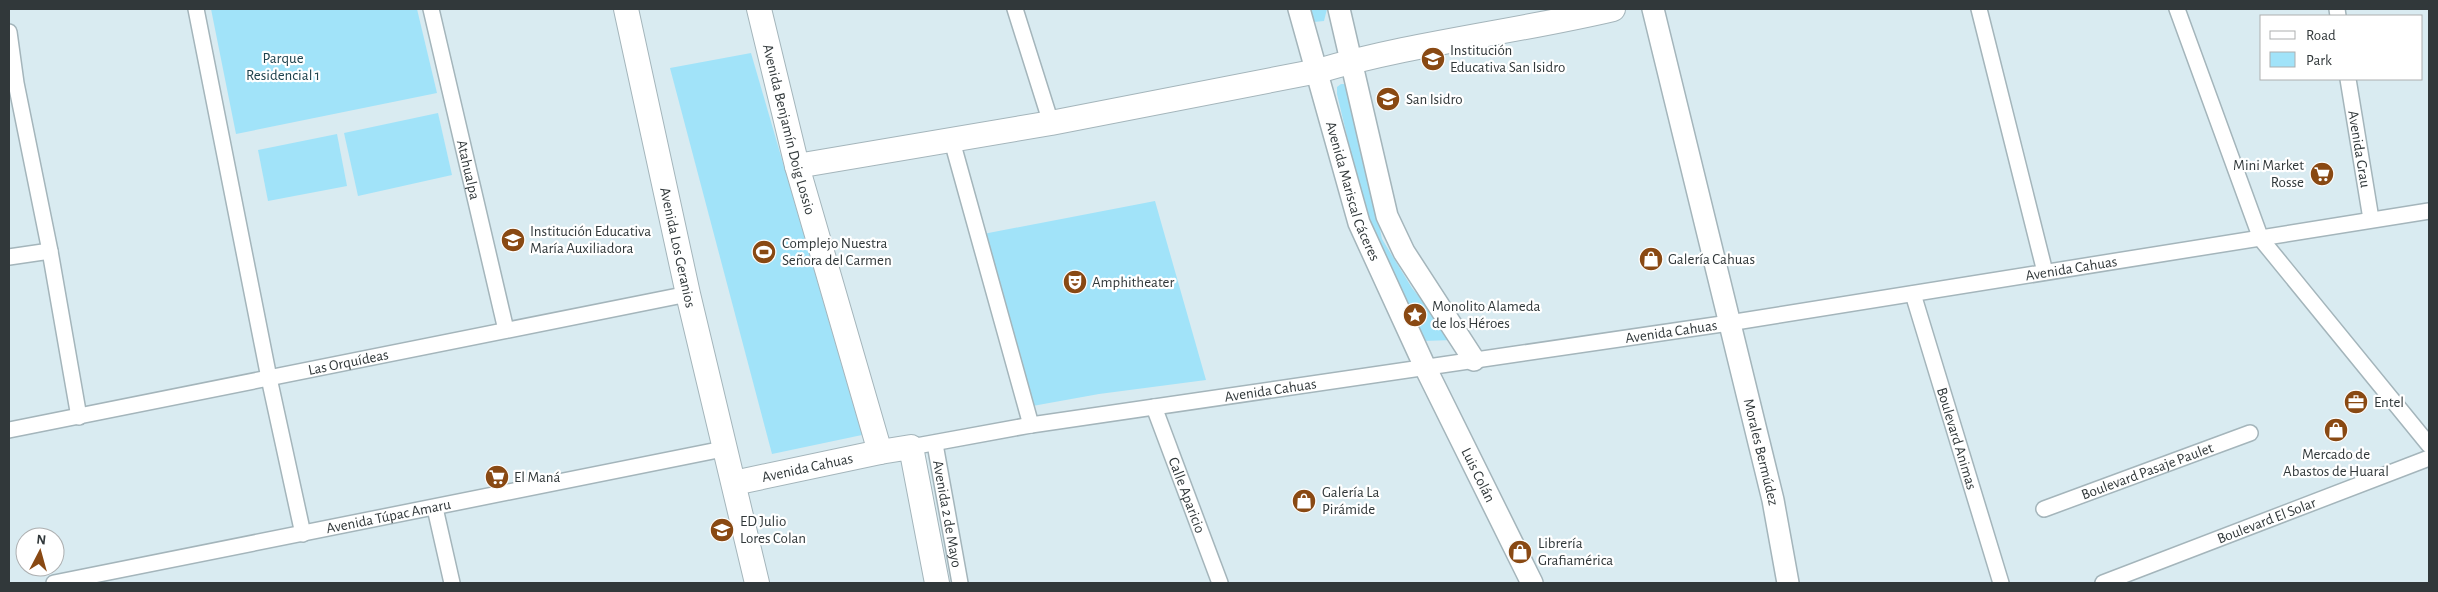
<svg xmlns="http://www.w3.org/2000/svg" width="2438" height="592" viewBox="0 0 2438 592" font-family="'Alegreya Sans',sans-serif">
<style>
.green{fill:#a1e3f9}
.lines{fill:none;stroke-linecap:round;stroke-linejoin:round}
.street-casing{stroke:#a4b5bb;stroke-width:18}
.secondary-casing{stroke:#a4b5bb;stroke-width:24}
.primary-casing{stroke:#a4b5bb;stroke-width:26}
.street{stroke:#fff;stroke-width:15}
.secondary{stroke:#fff;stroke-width:21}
.primary{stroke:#fff;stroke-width:24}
.labels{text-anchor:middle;stroke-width:4.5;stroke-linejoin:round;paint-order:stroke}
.poi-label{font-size:15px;fill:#31383a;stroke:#fff;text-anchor:start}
.park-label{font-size:15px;fill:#1e424d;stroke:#fff}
.street-label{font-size:15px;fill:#31383a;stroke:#fff}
</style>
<rect width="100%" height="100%" fill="#d9ebf1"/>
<!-- green -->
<g class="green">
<polygon points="211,9 417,9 437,93 236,134"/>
<polygon points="1306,9 1327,9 1324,21 1314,22"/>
<polygon points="751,53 862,435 772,454 670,68"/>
<polygon points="1341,84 1347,84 1368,170 1382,239 1412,288 1454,340 1423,341 1364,208 1337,94 1337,87"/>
<polygon points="438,113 452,175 358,196 344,133"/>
<polygon points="337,134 347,186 268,201 258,150"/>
<polygon points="1155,201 1206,380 1099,394 1027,407 978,235"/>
</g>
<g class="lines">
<!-- street casing -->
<g class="street-casing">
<g id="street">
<polyline points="196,9 269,378 303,534"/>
<path id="s1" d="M 431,9 L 506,330"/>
<polyline points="1015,9 1051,123"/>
<polyline points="1979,9 2045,272"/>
<polyline points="2177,9 2261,239 2429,445"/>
<polyline points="2337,9 2338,16"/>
<polyline points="9,32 16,83 50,251 79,417"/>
<path id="s2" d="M 2348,79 L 2371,219"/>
<polyline points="952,141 1031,425"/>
<polyline points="9,257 50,251"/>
<path id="s3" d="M 1913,294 L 2001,583"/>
<path id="s4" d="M 1154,407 L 1220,583"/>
<path id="s5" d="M 9,430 L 688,294"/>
<path id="s6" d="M 935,444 L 960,583"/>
<path id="s7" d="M 911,447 L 1031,425 L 1729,323 L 2429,211"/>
<polyline points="435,508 452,583"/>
<path id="s8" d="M 2044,509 L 2250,433"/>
<path id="s9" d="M 54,583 L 723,449"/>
<path id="s10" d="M 2103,583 L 2429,458"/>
</g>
</g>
<!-- secondary casing -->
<g class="secondary-casing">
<g id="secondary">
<path id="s11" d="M 1299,9 L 1359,223 L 1425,367 L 1532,583"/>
<polyline points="1339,9 1387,216 1404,252 1474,360"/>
<path id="s12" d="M 1653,9 L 1773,500 L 1788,583"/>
</g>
</g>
<!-- primary casing -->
<g class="primary-casing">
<g id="primary">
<path id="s13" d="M 626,9 L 688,294 L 757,583"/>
<path id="s14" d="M 759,9 L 797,166 L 880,452"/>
<path d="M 797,166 L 1051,123 L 1318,71 C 1413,43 1516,32 1613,9"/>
<path id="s15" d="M 734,483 L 880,452 L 911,447 L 937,583"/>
</g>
</g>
<!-- street -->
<use href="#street" class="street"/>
<!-- secondary -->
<use href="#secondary" class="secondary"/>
<!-- primary -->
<use href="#primary" class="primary"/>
</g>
<!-- icons -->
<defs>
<g id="school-disc" transform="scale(1.25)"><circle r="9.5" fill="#894913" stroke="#fff"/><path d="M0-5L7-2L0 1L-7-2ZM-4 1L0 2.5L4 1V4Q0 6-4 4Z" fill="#fff"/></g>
<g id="supermarket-disc" transform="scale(1.25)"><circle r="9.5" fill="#894913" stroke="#fff"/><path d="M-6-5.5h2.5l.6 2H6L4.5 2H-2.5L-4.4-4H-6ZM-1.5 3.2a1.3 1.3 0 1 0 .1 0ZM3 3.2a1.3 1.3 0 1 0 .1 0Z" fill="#fff"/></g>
<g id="stadium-disc" transform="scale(1.25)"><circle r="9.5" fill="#894913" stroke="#fff"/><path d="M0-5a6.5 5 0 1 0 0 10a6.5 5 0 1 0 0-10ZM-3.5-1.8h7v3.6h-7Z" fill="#fff"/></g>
<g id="shop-disc" transform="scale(1.25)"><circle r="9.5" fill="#894913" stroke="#fff"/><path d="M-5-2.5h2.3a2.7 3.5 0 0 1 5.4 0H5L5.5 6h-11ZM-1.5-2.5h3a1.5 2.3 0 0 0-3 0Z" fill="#fff"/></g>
<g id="theatre-disc" transform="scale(1.25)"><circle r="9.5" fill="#894913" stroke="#fff"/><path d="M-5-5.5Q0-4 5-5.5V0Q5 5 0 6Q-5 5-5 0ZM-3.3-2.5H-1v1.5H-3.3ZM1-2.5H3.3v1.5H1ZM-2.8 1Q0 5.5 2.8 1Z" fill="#fff"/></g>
<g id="sight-disc" transform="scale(1.25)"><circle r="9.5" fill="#894913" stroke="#fff"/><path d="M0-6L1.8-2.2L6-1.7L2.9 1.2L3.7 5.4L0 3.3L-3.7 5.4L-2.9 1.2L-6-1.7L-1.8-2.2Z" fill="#fff"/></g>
<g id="office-disc" transform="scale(1.25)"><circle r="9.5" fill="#894913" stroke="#fff"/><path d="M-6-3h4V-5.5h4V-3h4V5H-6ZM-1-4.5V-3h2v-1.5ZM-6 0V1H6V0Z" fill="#fff"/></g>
</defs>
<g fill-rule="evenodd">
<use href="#school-disc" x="1433" y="59"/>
<use href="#school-disc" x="1388" y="99"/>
<use href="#supermarket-disc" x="2322" y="174"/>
<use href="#school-disc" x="513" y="240"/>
<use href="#stadium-disc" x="764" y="252"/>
<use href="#shop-disc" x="1651" y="259"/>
<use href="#theatre-disc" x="1075" y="282"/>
<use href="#sight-disc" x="1415" y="315"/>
<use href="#office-disc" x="2356" y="402"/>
<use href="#shop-disc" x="2336" y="430"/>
<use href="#supermarket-disc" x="497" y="477"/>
<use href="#shop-disc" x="1304" y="501"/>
<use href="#school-disc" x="722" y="530"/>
<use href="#shop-disc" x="1520" y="552"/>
</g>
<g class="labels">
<!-- poi labels -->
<g class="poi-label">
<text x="1450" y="55">Institución<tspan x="1450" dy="17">Educativa San Isidro</tspan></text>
<text x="1406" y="104">San Isidro</text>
<text x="2304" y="170" text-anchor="end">Mini Market<tspan x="2304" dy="17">Rosse</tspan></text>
<text x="530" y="236">Institución Educativa<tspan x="530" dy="17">María Auxiliadora</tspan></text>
<text x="782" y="248">Complejo Nuestra<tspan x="782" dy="17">Señora del Carmen</tspan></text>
<text x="1668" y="264">Galería Cahuas</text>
<text x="1092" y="287">Amphitheater</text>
<text x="1432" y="311">Monolito Alameda<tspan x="1432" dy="17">de los Héroes</tspan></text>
<text x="2374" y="407">Entel</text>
<text x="2336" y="459" text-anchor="middle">Mercado de<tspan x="2336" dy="17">Abastos de Huaral</tspan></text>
<text x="514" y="482">El Maná</text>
<text x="1322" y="497">Galería La<tspan x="1322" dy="17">Pirámide</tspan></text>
<text x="740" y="526">ED Julio<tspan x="740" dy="17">Lores Colan</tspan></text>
<text x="1538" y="548">Librería<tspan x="1538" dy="17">Grafiamérica</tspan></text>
</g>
<!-- park labels -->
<g class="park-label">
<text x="283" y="63">Parque<tspan x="283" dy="17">Residencial 1</tspan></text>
</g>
<!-- street labels -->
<g class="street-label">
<text dy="5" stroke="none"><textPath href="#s14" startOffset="124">Avenida Benjamín Doig Lossio</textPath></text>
<text dy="5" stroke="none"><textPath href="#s2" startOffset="71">Avenida Grau</textPath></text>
<text dy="5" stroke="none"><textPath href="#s1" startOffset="165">Atahualpa</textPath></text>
<text dy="5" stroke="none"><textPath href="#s11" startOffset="190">Avenida Mariscal Cáceres</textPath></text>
<text dy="5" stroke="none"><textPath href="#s13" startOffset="244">Avenida Los Geranios</textPath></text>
<text dy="5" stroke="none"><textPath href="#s7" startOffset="1174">Avenida Cahuas</textPath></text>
<text dy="5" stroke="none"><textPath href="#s7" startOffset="769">Avenida Cahuas</textPath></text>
<text dy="5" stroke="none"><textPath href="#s5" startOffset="346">Las Orquídeas</textPath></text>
<text dy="5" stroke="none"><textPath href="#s7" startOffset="364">Avenida Cahuas</textPath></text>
<text dy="5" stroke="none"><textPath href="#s3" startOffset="151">Boulevard Animas</textPath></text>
<text dy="5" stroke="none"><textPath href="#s12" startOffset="456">Morales Bermúdez</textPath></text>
<text dy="5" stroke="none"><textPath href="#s15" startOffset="75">Avenida Cahuas</textPath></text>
<text dy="5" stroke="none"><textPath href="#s8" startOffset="110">Boulevard Pasaje Paulet</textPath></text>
<text dy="5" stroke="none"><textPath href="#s11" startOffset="501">Luis Colán</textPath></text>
<text dy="5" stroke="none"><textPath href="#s4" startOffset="94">Calle Aparicio</textPath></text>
<text dy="5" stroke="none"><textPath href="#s6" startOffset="71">Avenida 2 de Mayo</textPath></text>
<text dy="5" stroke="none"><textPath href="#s9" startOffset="341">Avenida Túpac Amaru</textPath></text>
<text dy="5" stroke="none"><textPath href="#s10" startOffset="175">Boulevard El Solar</textPath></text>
</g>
</g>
<!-- border -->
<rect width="2438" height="592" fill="none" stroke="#31383a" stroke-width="20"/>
<!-- legend -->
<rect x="2260" y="15" width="162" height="65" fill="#ffffff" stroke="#adafb0"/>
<rect x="2270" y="31" width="25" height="8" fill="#ffffff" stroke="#adafb0"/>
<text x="2306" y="40" font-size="15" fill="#31383a">Road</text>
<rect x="2270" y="52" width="25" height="15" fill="#a1e3f9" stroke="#adafb0"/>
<text x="2306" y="65" font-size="15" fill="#31383a">Park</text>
<!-- north arrow -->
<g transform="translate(40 552) rotate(6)"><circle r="24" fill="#ffffff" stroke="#adafb0"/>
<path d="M0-4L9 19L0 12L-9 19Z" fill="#894913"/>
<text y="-8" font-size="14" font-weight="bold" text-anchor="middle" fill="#31383a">N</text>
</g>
</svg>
